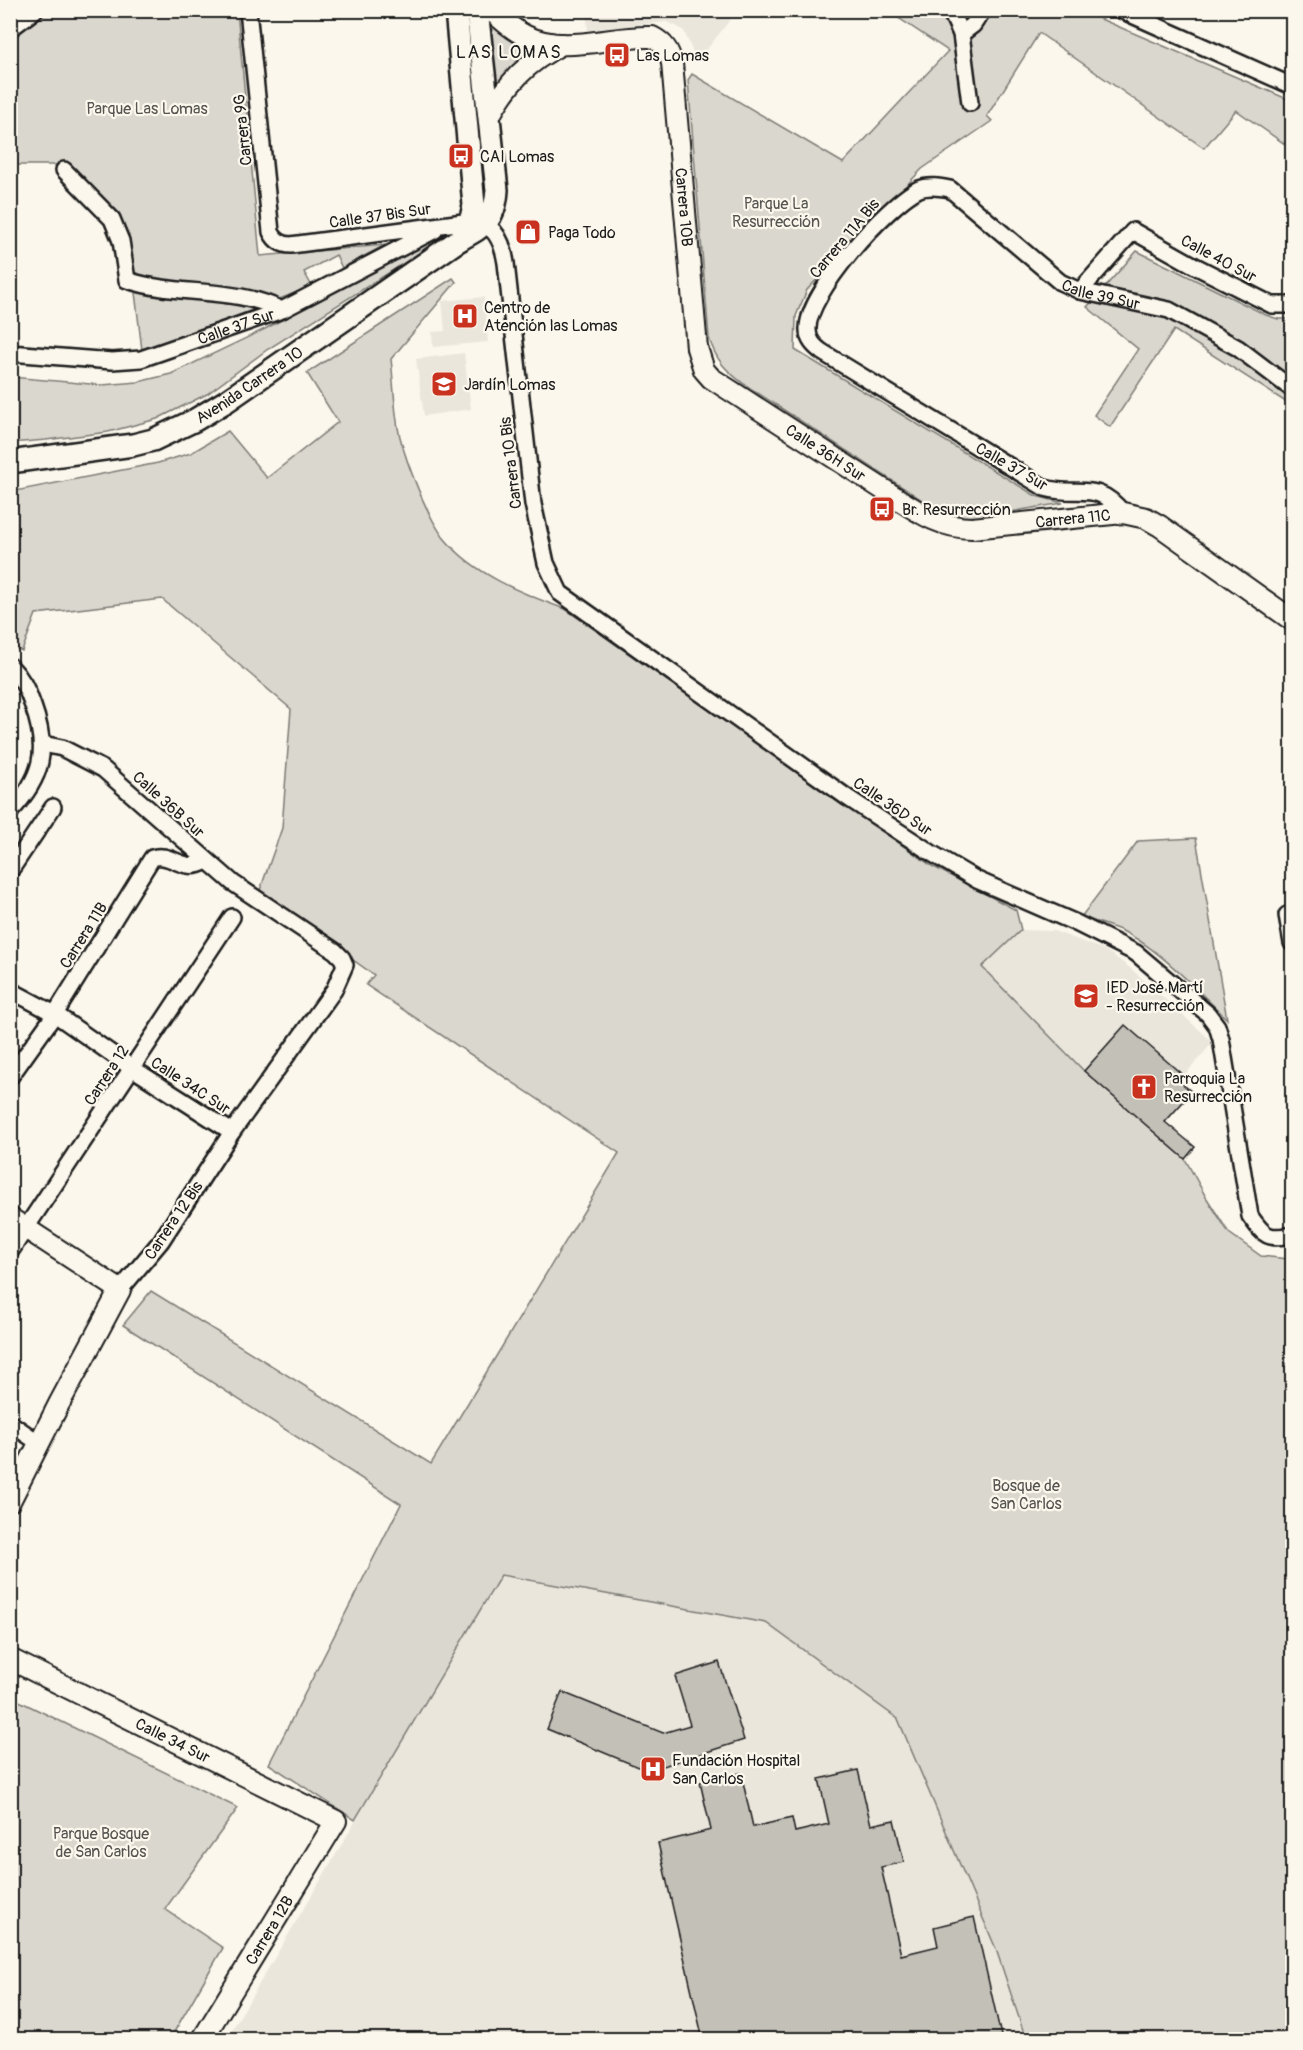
<svg xmlns="http://www.w3.org/2000/svg" width="1303" height="2050" viewBox="0 0 1303 2050" font-family="Pangolin,sans-serif">
<style>
.built{fill:#eae6dc}
.green{fill:#dad7ce;stroke:#7b7a75;stroke-width:1.5}
.building{fill:#c3c0b8;stroke:#1c1c1c;stroke-width:1.5}
.lines{fill:none;stroke-linecap:round;stroke-linejoin:round}
.minor-casing{stroke:#1c1c1c;stroke-width:20}
.tertiary-casing{stroke:#1c1c1c;stroke-width:24}
.secondary-casing{stroke:#1c1c1c;stroke-width:26}
.minor{stroke:#fbf7ec;stroke-width:15}
.tertiary{stroke:#fbf7ec;stroke-width:20}
.secondary{stroke:#fbf7ec;stroke-width:21}
.labels{text-anchor:middle;stroke-width:4.5;stroke-linejoin:round;paint-order:stroke}
.poi-label{font-size:16px;fill:#1c1c1c;stroke:#fbf7ec;text-anchor:start}
.park-label{font-size:16px;fill:#555451;stroke:#fbf7ec}
.street-label{font-size:16px;fill:#1c1c1c;stroke:#fbf7ec}
.neighbourhood-label{font-size:18px;letter-spacing:1.5px;fill:#1c1c1c;stroke:#fbf7ec}
</style>
<rect width="100%" height="100%" fill="#fbf7ec"/>
<filter id="ink" filterUnits="userSpaceOnUse"><feTurbulence type="fractalNoise" baseFrequency=".0167" numOctaves="2"/><feDisplacementMap in="SourceGraphic" scale="12" xChannelSelector="R" yChannelSelector="G"/><feConvolveMatrix kernelMatrix="1 2 1 2 8 2 1 2 1" color-interpolation-filters="sRGB"/></filter>
<g filter="url(#ink)">
<!-- built -->
<g class="built">
<polygon points="586,11 586,10 737,11 697,62 684,31 676,26 666,22 588,30"/>
<polygon points="484,297 488,342 433,347 432,332 445,331 442,301"/>
<polygon points="464,353 471,409 424,416 416,359"/>
<polygon points="1021,930 1054,931 1105,950 1129,967 1213,1042 1184,1076 1125,1025 1084,1071 982,966"/>
<polygon points="501,1575 767,1623 898,1719 996,1949 1026,2039 226,2040"/>
</g>
<!-- green -->
<g class="green">
<polygon points="49,11 237,11 260,256 385,245 342,268 336,255 304,272 312,286 187,336 142,350 133,276 105,207 67,165 15,165 11,149 11,39"/>
<path d="M 888,11 L 964,11 L 974,17 L 1009,11 L 1082,11 L 1292,101 L 1292,149 L 1236,110 L 1204,148 L 1039,33 L 987,116 L 992,121 L 922,169 L 807,290 L 796,316 L 795,350 L 1036,496 L 1063,503 L 980,517 L 959,519 L 945,515 L 744,384 C 725,370 716,360 709,338 L 688,80 L 692,74 L 843,163 L 948,51 Z"/>
<polygon points="486,13 545,47 511,71 497,86"/>
<polygon points="428,240 431,246 268,349 207,394 157,419 108,432 46,440 11,443 11,377 102,385 138,382 171,374 265,329"/>
<polygon points="1137,251 1266,315 1278,319 1292,319 1292,332 1286,341 1292,345 1292,406 1174,330 1110,427 1094,415 1138,349 1087,307"/>
<path d="M 453,278 L 456,282 L 391,359 C 394,384 394,414 400,437 C 407,464 427,516 444,538 C 473,574 523,594 565,609 L 932,866 L 1016,910 L 1021,930 L 982,967 L 1084,1071 L 1185,1159 L 1206,1197 L 1229,1233 L 1261,1256 L 1288,1259 L 1292,1267 L 1292,2039 L 1026,2039 L 996,1949 L 898,1719 L 766,1623 L 501,1575 L 355,1820 L 269,1764 L 401,1504 L 123,1325 L 151,1291 L 431,1464 L 619,1153 L 366,985 L 374,975 L 259,893 L 282,828 L 291,709 L 162,599 L 36,614 L 22,651 L 11,646 L 10,492 L 158,463 L 191,453 L 228,431 L 267,478 L 338,422 L 307,373 Z"/>
<path d="M 1196,838 L 1227,1019 C 1197,990 1158,947 1120,930 C 1108,925 1094,921 1081,917 L 1138,841 Z"/>
<polygon points="11,1697 238,1808 165,1909 223,1948 170,2039 11,2039"/>
</g>
<!-- building -->
<g class="building">
<polygon points="1125,1025 1184,1076 1179,1081 1192,1092 1165,1122 1195,1147 1185,1159 1084,1071"/>
<polygon points="719,1662 744,1740 648,1771 547,1729 562,1692 663,1733 690,1725 675,1676"/>
<polygon points="858,1770 871,1825 894,1820 904,1862 881,1867 901,1955 938,1946 934,1927 974,1917 1002,2040 703,2040 658,1843 711,1830 700,1782 741,1773 753,1827 792,1818 795,1832 829,1824 819,1779"/>
</g>
<g class="lines">
<!-- minor casing -->
<g class="minor-casing">
<g id="minor">
<path d="M 248,10 L 271,232 C 275,240 281,245 291,245 L 471,221 C 495,222 503,243 506,263 L 533,504 L 546,563 L 560,593 L 848,798 L 933,854 L 977,880 L 1076,923 L 1136,953 L 1208,1014 L 1217,1026 L 1221,1039 L 1250,1216 C 1264,1236 1268,1240 1292,1235"/>
<polyline points="950,10 961,34 970,103"/>
<polyline points="1121,10 1292,86"/>
<polyline points="10,29 35,10"/>
<polyline points="961,34 973,25 983,10"/>
<path d="M 64,170 L 112,219 L 121,241 L 127,280 C 178,297 233,286 282,310"/>
<polyline points="1080,291 1133,231 1197,267 1272,305 1292,305"/>
<path id="s1" d="M 10,353 L 112,361 L 141,359 L 282,310 L 435,230"/>
<path id="s2" d="M 1123,513 C 1096,479 1079,498 1045,488 L 822,352 C 814,346 808,340 808,330 C 806,294 888,204 919,189 C 929,185 940,187 950,189 L 1060,282 L 1080,291 L 1169,310 L 1238,348 L 1292,389"/>
<path d="M 10,666 C 22,678 28,690 33,706 C 49,750 43,777 10,812"/>
<polyline points="43,744 62,748 103,769 233,883 335,951 342,958 345,965 334,990 232,1132 161,1241 120,1290"/>
<polyline points="10,871 53,807"/>
<polyline points="1287,915 1292,943"/>
<polyline points="10,990 55,1014 132,1068 232,1132"/>
<path d="M 10,1077 L 55,1014 L 152,858 C 171,851 184,875 206,861"/>
<polyline points="10,1252 232,917"/>
<polyline points="10,1423 39,1443"/>
</g>
</g>
<!-- tertiary casing -->
<g class="tertiary-casing">
<g id="tertiary">
<path id="s3" d="M 491,10 C 502,20 513,30 526,36 C 566,55 610,35 652,37 C 664,43 669,51 672,63 L 697,348 L 704,370 L 711,378 L 898,499 C 921,514 943,528 972,528 L 1123,513 L 1146,518 L 1160,526 L 1292,620"/>
<path d="M 489,117 C 508,82 526,63 562,44"/>
<polyline points="10,1218 120,1290 59,1404 10,1501"/>
<path id="s4" d="M 10,1659 L 336,1821 L 202,2040"/>
</g>
</g>
<!-- secondary casing -->
<g class="secondary-casing">
<g id="secondary">
<polyline points="456,10 474,205 470,223 460,240"/>
<path id="s5" d="M 10,462 L 133,445 L 153,440 L 195,420 L 225,402 L 459,240 C 484,226 495,221 497,190 L 477,10"/>
</g>
</g>
<!-- minor -->
<use href="#minor" class="minor"/>
<!-- tertiary -->
<use href="#tertiary" class="tertiary"/>
<!-- secondary -->
<use href="#secondary" class="secondary"/>
</g>
</g>
<!-- icons -->
<defs>
<g id="bus-square" transform="scale(1.35)"><rect x="-9" y="-9" width="18" height="18" rx="4" fill="#c8321e" stroke="#fbf7ec"/><path d="M-5-6H5V4H4V6H2V4H-2V6H-4V4H-5ZM-3.5-4V0h7V-4ZM-3.5 1.2v1.5H-2V1.2ZM2 1.2v1.5H3.5V1.2Z" fill="#fff"/></g>
<g id="shop-square" transform="scale(1.35)"><rect x="-9" y="-9" width="18" height="18" rx="4" fill="#c8321e" stroke="#fbf7ec"/><path d="M-5-2.5h2.3a2.7 3.5 0 0 1 5.4 0H5L5.5 6h-11ZM-1.5-2.5h3a1.5 2.3 0 0 0-3 0Z" fill="#fff"/></g>
<g id="hospital-square" transform="scale(1.35)"><rect x="-9" y="-9" width="18" height="18" rx="4" fill="#c8321e" stroke="#fbf7ec"/><path d="M-5-5h3v3.5h4V-5h3V5h-3V1.5h-4V5h-3Z" fill="#fff"/></g>
<g id="school-square" transform="scale(1.35)"><rect x="-9" y="-9" width="18" height="18" rx="4" fill="#c8321e" stroke="#fbf7ec"/><path d="M0-5L7-2L0 1L-7-2ZM-4 1L0 2.5L4 1V4Q0 6-4 4Z" fill="#fff"/></g>
<g id="church-square" transform="scale(1.35)"><rect x="-9" y="-9" width="18" height="18" rx="4" fill="#c8321e" stroke="#fbf7ec"/><path d="M-1.2-6h2.4v3.5h3.3v2.4h-3.3V6h-2.4V-.1h-3.3v-2.4h3.3Z" fill="#fff"/></g>
</defs>
<g fill-rule="evenodd">
<use href="#bus-square" x="617" y="55"/>
<use href="#bus-square" x="461" y="156"/>
<use href="#shop-square" x="528" y="232"/>
<use href="#hospital-square" x="465" y="316"/>
<use href="#school-square" x="444" y="384"/>
<use href="#bus-square" x="882" y="509"/>
<use href="#school-square" x="1086" y="996"/>
<use href="#church-square" x="1144" y="1087"/>
<use href="#hospital-square" x="653" y="1769"/>
</g>
<g class="labels">
<!-- poi labels -->
<g class="poi-label">
<text x="636" y="61">Las Lomas</text>
<text x="480" y="162">CAI Lomas</text>
<text x="548" y="238">Paga Todo</text>
<text x="484" y="313">Centro de<tspan x="484" dy="18">Atención las Lomas</tspan></text>
<text x="464" y="390">Jardín Lomas</text>
<text x="902" y="515">Br. Resurrección</text>
<text x="1106" y="993">IED José Martí<tspan x="1106" dy="18">- Resurrección</tspan></text>
<text x="1164" y="1084">Parroquia La<tspan x="1164" dy="18">Resurrección</tspan></text>
<text x="672" y="1766">Fundación Hospital<tspan x="672" dy="18">San Carlos</tspan></text>
</g>
<!-- park labels -->
<g class="park-label">
<text x="147" y="114">Parque Las Lomas</text>
<text x="776" y="209">Parque La<tspan x="776" dy="18">Resurrección</tspan></text>
<text x="1026" y="1491">Bosque de<tspan x="1026" dy="18">San Carlos</tspan></text>
<text x="101" y="1839">Parque Bosque<tspan x="101" dy="18">de San Carlos</tspan></text>
</g>
<!-- street labels -->
<g class="street-label">
<text transform="translate(242 130) rotate(-96)" y="6">Carrera 9G</text>
<text dy="6" stroke="none"><textPath href="#s3" startOffset="350">Carrera 10B</textPath></text>
<text transform="translate(380 215) rotate(-8)" y="6">Calle 37 Bis Sur</text>
<text transform="translate(844 238) rotate(-50)" y="6">Carrera 11A Bis</text>
<text transform="translate(1219 258) rotate(28)" y="6">Calle 40 Sur</text>
<text dy="6" stroke="none"><textPath href="#s2" startOffset="776">Calle 39 Sur</textPath></text>
<text dy="6" stroke="none"><textPath href="#s1" startOffset="232">Calle 37 Sur</textPath></text>
<text dy="6" stroke="none"><textPath href="#s5" startOffset="256">Avenida Carrera 10</textPath></text>
<text dy="6" stroke="none"><textPath href="#s3" startOffset="662">Calle 36H Sur</textPath></text>
<text transform="translate(510 463) rotate(-97)" y="6">Carrera 10 Bis</text>
<text transform="translate(1012 466) rotate(30)" y="6">Calle 37 Sur</text>
<text dy="6" stroke="none"><textPath href="#s3" startOffset="930">Carrera 11C</textPath></text>
<text transform="translate(169 804) rotate(42)" y="6">Calle 36B Sur</text>
<text transform="translate(893 806) rotate(34)" y="6">Calle 36D Sur</text>
<text transform="translate(83 935) rotate(-58)" y="6">Carrera 11B</text>
<text transform="translate(106 1075) rotate(-57)" y="6">Carrera 12</text>
<text transform="translate(191 1085) rotate(33)" y="6">Calle 34C Sur</text>
<text transform="translate(173 1220) rotate(-56)" y="6">Carrera 12 Bis</text>
<text dy="6" stroke="none"><textPath href="#s4" startOffset="182">Calle 34 Sur</textPath></text>
<text transform="translate(269 1930) rotate(-59)" y="6">Carrera 12B</text>
</g>
<!-- neighbourhood labels -->
<g class="neighbourhood-label">
<text x="509" y="58">LAS LOMAS</text>
</g>
</g>
<!-- margin -->
<rect width="1303" height="2050" fill="none" stroke="#fbf7ec" stroke-width="36"/>
<rect x="18" y="18" width="1267" height="2014" fill="none" stroke="#1c1c1c" stroke-width="2" filter="url(#ink)"/>
</svg>
